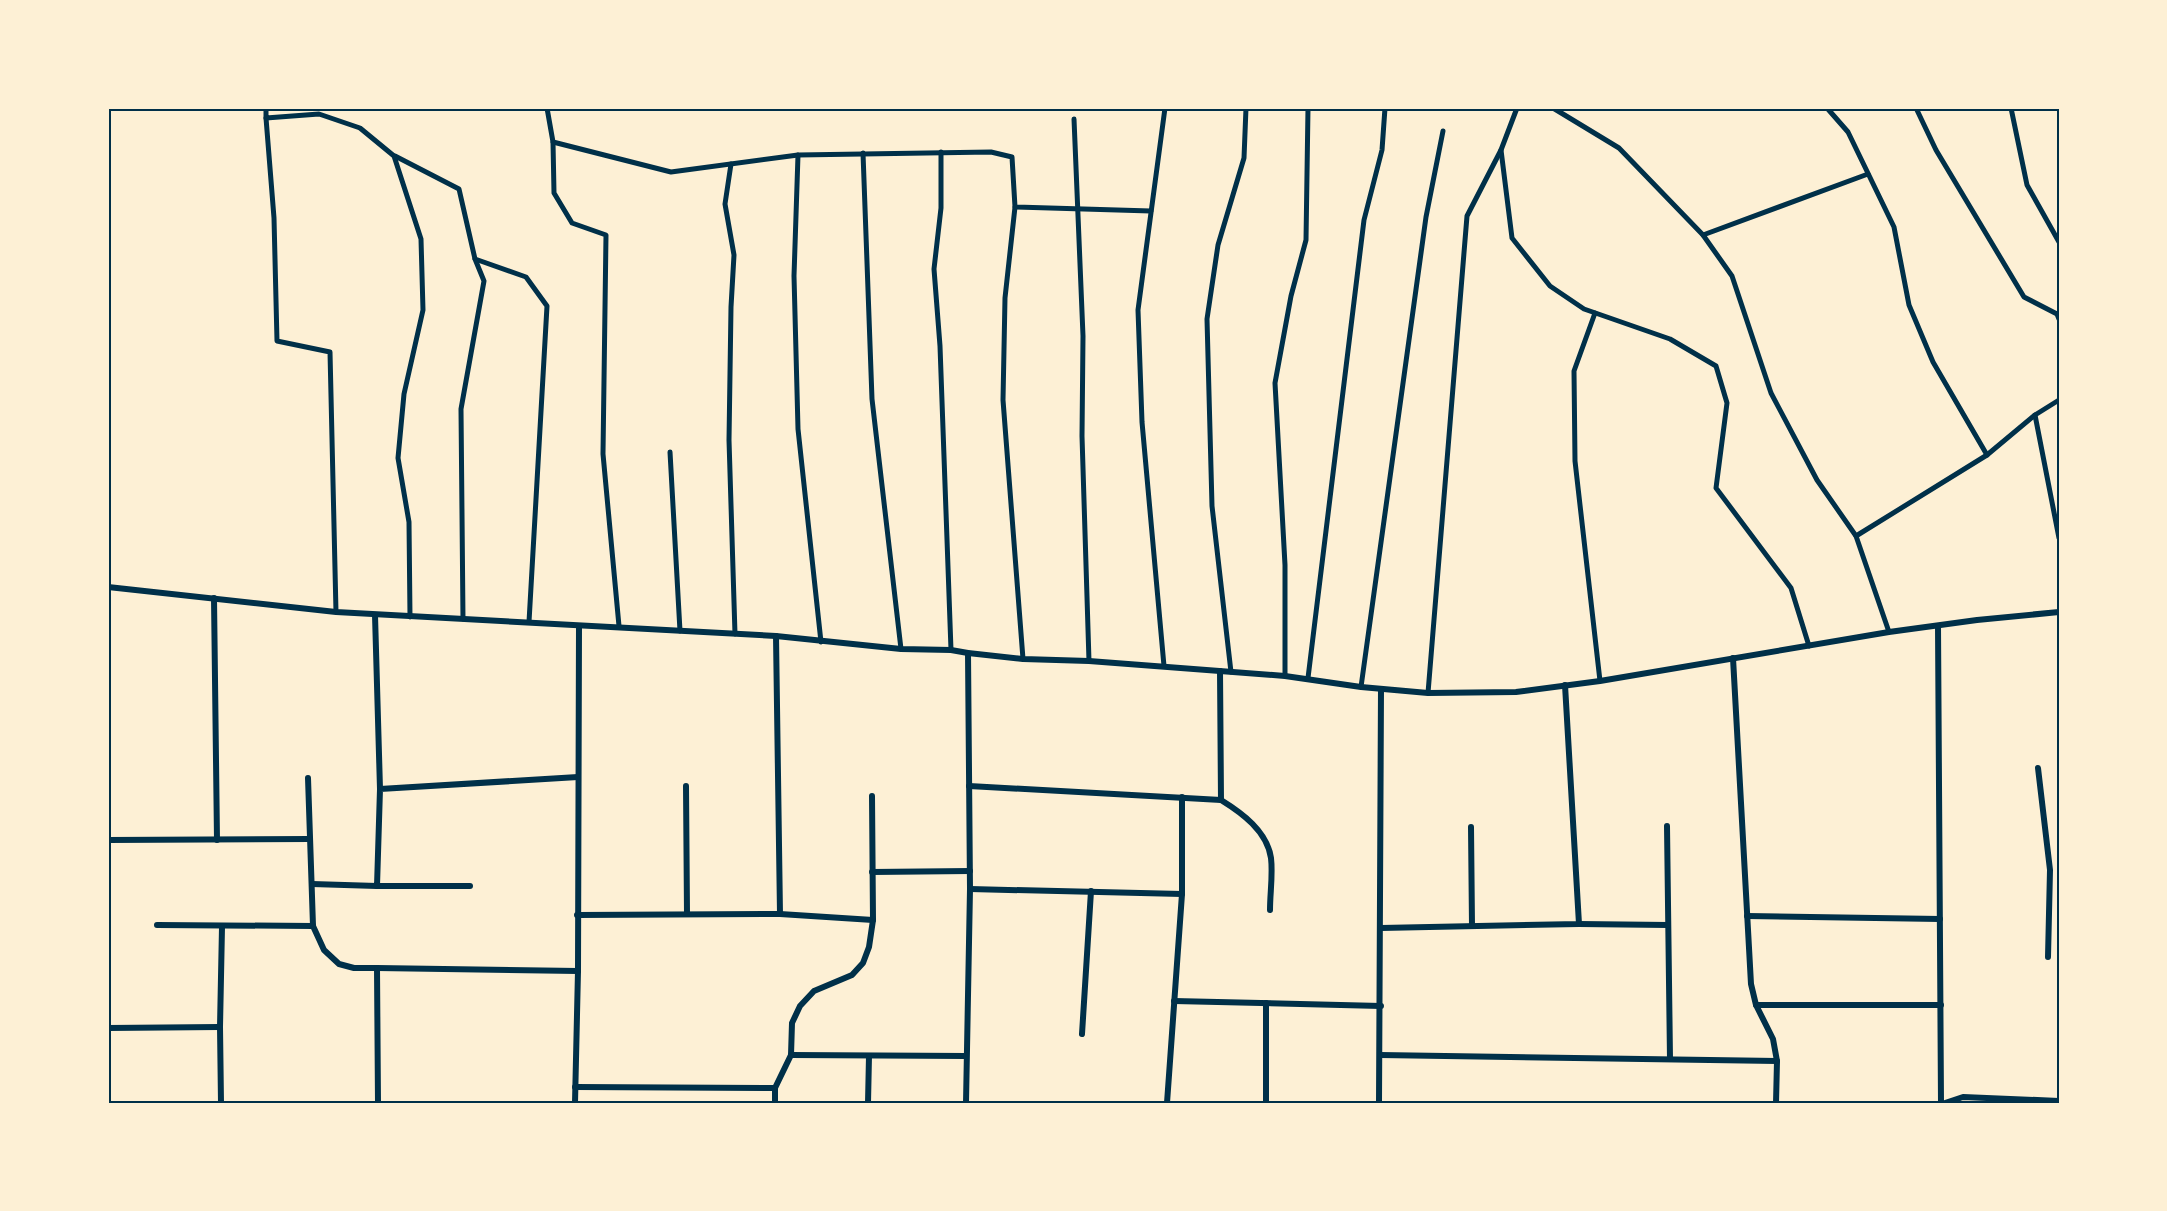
<svg xmlns="http://www.w3.org/2000/svg" width="2167" height="1211" viewBox="0 0 2167 1211" font-family="'DejaVu Sans',sans-serif">
<style>
.lines{fill:none;stroke-linecap:round;stroke-linejoin:round}
.pedestrian{stroke:#003049;stroke-width:5}
.minor{stroke:#003049;stroke-width:6}
.neatline{fill:none;stroke:#003049;stroke-width:2}
</style>
<rect width="100%" height="100%" fill="#fdf0d5"/>
<g class="lines">
<!-- pedestrian -->
<g class="pedestrian">
<polyline points="266,108 266,118 319,114 360,128 394,156 421,239 423,310 404,394 398,458 409,522 410,617"/>
<polyline points="547,108 553,142 671,172 798,155 991,152 1012,157 1015,207 1151,211"/>
<polyline points="1517,108 1501,150 1512,238 1550,286 1584,309 1670,339 1716,366 1727,403 1716,488 1791,588 1809,646"/>
<polyline points="1553,108 1619,148 1703,235 1732,276 1771,393 1817,480 1856,536 1889,632"/>
<polyline points="1827,108 1848,132 1894,227 1909,305 1933,362 1987,455"/>
<polyline points="1916,108 1936,150 2024,297 2057,314 2059,319"/>
<polyline points="2011,108 2027,185 2059,242"/>
<polyline points="266,118 274,218 277,341 330,352 336,612"/>
<polyline points="1074,119 1083,336 1082,436 1089,661"/>
<polyline points="553,142 554,193 572,223 606,235 603,454 619,626"/>
<polyline points="941,152 941,208 934,269 940,346 951,650"/>
<polyline points="863,153 872,399 901,649"/>
<polyline points="798,155 794,276 798,429 821,642"/>
<polyline points="395,156 459,189 475,259 526,277 547,306 529,622"/>
<polyline points="731,164 725,204 734,255 731,307 729,440 735,634"/>
<polyline points="1015,207 1005,298 1003,400 1023,659"/>
<polyline points="1703,235 1868,174"/>
<polyline points="1595,313 1574,371 1575,461 1600,681"/>
<polyline points="2035,415 2059,538"/>
<polyline points="670,452 680,631"/>
<polyline points="1856,536 1987,455 2035,415 2059,400"/>
<polyline points="463,619 461,409 484,281 475,259"/>
<polyline points="1164,666 1142,422 1138,310 1165,108"/>
<polyline points="1231,672 1212,506 1207,319 1218,245 1244,158 1246,108"/>
<polyline points="1285,676 1285,565 1275,383 1291,296 1306,240 1308,108"/>
<polyline points="1308,678 1364,220 1382,150 1385,108"/>
<polyline points="1361,687 1426,217 1443,131"/>
<polyline points="1428,693 1467,216 1501,150"/>
</g>
<!-- minor -->
<g class="minor">
<polyline points="108,587 336,612 776,636 901,649 951,650 968,653 1023,659 1089,661 1285,676 1361,687 1428,693 1516,692 1600,681 1889,632 1977,620 2059,612"/>
<polyline points="214,598 217,840"/>
<polyline points="375,615 380,789"/>
<polyline points="1938,626 1941,1103"/>
<polyline points="776,636 780,914"/>
<polyline points="1733,658 1751,984 1756,1005 1773,1039 1777,1061 1776,1103"/>
<polyline points="1220,671 1221,800"/>
<polyline points="2038,768 2050,870 2048,957"/>
<polyline points="308,778 313,926 324,950 339,964 354,968 377,968 378,1103"/>
<polyline points="686,786 687,914"/>
<path d="M 969,786 L 1221,800 C 1242,813 1267,831 1271,858 C 1273,875 1270,893 1270,910"/>
<polyline points="1667,826 1670,1059"/>
<polyline points="1471,827 1472,926"/>
<polyline points="108,840 310,839"/>
<polyline points="872,872 970,871"/>
<polyline points="312,884 377,886 380,789 578,777"/>
<polyline points="377,886 470,886"/>
<polyline points="970,889 1182,894"/>
<polyline points="577,915 780,914 873,920"/>
<polyline points="1747,916 1940,919"/>
<polyline points="1579,924 1668,925"/>
<polyline points="157,925 313,926"/>
<polyline points="1381,928 1579,924 1565,685"/>
<polyline points="377,968 578,971"/>
<polyline points="1174,1001 1381,1006"/>
<polyline points="1266,1003 1266,1103"/>
<polyline points="1756,1005 1941,1005"/>
<polyline points="108,1028 220,1027"/>
<polyline points="1082,1034 1091,891"/>
<polyline points="791,1055 966,1056"/>
<polyline points="1380,1055 1777,1061"/>
<polyline points="575,1087 775,1088"/>
<polyline points="221,1103 220,1027 222,927"/>
<polyline points="575,1103 578,971 579,626"/>
<polyline points="775,1103 775,1088 791,1055 792,1023 800,1006 814,991 852,975 863,963 869,947 873,920 872,796"/>
<polyline points="868,1103 869,1056"/>
<polyline points="966,1103 970,889 968,653"/>
<polyline points="1167,1103 1182,894 1182,797"/>
<polyline points="1379,1103 1381,689"/>
<polyline points="1945,1103 1963,1097 2059,1101"/>
</g>
</g>
<!-- border -->
<rect width="2167" height="1211" fill="none" stroke="#fdf0d5" stroke-width="219"/>
<rect x="110" y="110" width="1948" height="992" class="neatline"/>
</svg>
